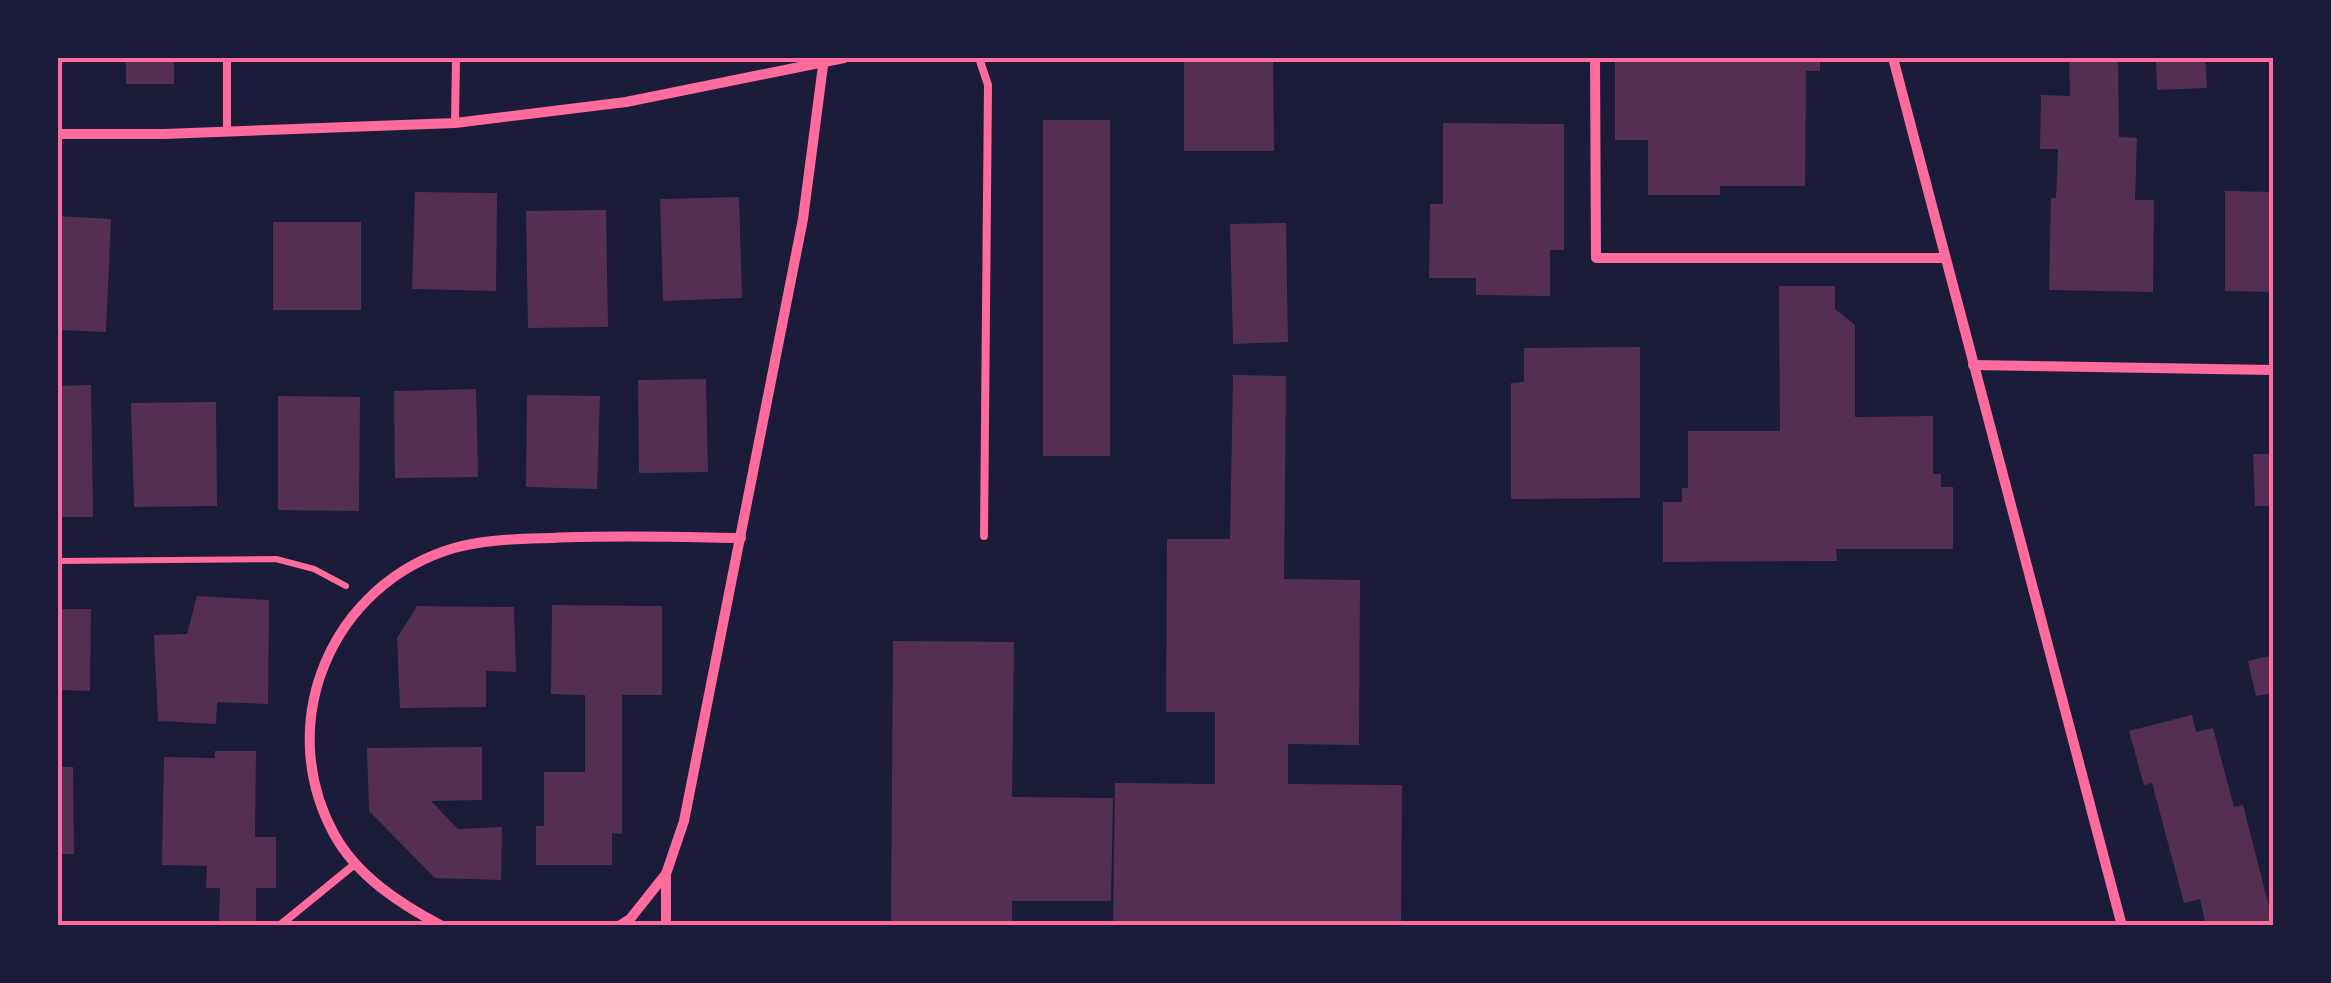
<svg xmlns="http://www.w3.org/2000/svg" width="2331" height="983" viewBox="0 0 2331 983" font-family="'Public Sans',sans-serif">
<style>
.building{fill:#542f53}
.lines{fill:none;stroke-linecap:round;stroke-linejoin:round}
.path{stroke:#ff6b9d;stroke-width:6}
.service{stroke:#ff6b9d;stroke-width:8}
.minor{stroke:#ff6b9d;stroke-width:10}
.neatline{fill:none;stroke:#ff6b9d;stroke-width:4}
</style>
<rect width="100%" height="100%" fill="#1b1b3a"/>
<!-- building -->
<g class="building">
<rect x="126" y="58" width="48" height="26"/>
<polygon points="1184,58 1273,58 1274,151 1184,151"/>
<polygon points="1615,58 1820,58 1820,71 1806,71 1805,186 1720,186 1720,195 1648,195 1648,140 1615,140"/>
<polygon points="2069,58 2118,58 2119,137 2137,138 2135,200 2154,200 2153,292 2049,290 2051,198 2056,198 2058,149 2040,149 2041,95 2070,96"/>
<polygon points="2156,58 2205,58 2207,88 2157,90"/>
<rect x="1043" y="120" width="67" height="336"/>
<polygon points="1443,123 1564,124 1564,250 1550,250 1550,296 1476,295 1476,278 1429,278 1430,204 1443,204"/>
<polygon points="2225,191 2274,192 2274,292 2225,291"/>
<polygon points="415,192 497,193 496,291 412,289"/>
<polygon points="739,197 742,298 663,301 660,199"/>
<polygon points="606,210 608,327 528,328 526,211"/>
<polygon points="58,216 111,219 106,332 58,330"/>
<rect x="273" y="222" width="88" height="88"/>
<polygon points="1286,223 1288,342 1233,344 1230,224"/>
<polygon points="1779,286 1835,286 1835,309 1855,325 1855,417 1933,416 1933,474 1941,474 1941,487 1953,487 1953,549 1836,549 1837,561 1663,562 1663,502 1682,502 1682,488 1688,488 1688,431 1780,431"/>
<polygon points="1640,347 1640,498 1511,499 1511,383 1524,382 1524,348"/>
<polygon points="1233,375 1286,376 1284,579 1360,580 1359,745 1288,744 1288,784 1402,785 1401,926 1113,926 1115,783 1215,784 1215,712 1166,712 1167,539 1230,539"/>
<polygon points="706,379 708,472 639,473 638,380"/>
<polygon points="91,385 93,517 58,517 58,386"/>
<polygon points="476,389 478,477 395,478 394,391"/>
<polygon points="527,395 600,396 597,489 526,487"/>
<polygon points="278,396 360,397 359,511 278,510"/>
<polygon points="216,402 217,506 134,507 131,403"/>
<polygon points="2253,454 2274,454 2274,506 2255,506"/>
<polygon points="197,596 269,600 268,704 217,702 216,724 158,721 154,635 187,634"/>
<polygon points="552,605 662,606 662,695 622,695 622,834 612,833 612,865 536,865 536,826 544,826 544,772 585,772 585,695 551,694"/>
<polygon points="417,606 514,607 516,672 486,671 486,707 400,708 397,638"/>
<polygon points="58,609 91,609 90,691 58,690"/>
<polygon points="893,641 1014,642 1012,797 1113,798 1111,901 1012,901 1012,926 891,926"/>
<polygon points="2274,655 2274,693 2256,696 2248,661"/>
<polygon points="2192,715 2196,732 2213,728 2234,807 2243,805 2274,926 2206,926 2200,899 2184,903 2152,783 2144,785 2129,731"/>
<polygon points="482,747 482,800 431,801 458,829 502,827 501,880 435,878 369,811 367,748"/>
<polygon points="215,751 256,751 255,837 276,837 276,888 256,888 256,926 219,926 220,888 206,888 207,866 162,865 164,757 215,758"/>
<polygon points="58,767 73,767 74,854 58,854"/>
</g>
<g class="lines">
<!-- path -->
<polyline class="path" points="58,561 276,559 314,569 346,586"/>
<!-- service -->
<g class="service">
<polyline points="979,58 988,85 984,536"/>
<polyline points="455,123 456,58"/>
<polyline points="227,132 227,58"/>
<polyline points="279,926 355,864"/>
</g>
<!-- minor -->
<g class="minor">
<polyline points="1595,58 1596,258 1944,258"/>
<polyline points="1893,58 2122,926"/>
<polyline points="58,134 164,134 455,123 626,102 844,58"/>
<polyline points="1973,365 2274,370"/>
<path d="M 442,926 C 400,904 357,876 334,834 C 273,722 332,584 454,548 C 486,539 519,539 552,538 C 615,535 678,537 741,538"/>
<polyline points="619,926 630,919 665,875"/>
<polyline points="666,926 666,874 684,821 803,219 824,58"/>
</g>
</g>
<!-- border -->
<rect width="2331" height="983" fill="none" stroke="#1b1b3a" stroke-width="120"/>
<rect x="60" y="60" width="2211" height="863" class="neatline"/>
</svg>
